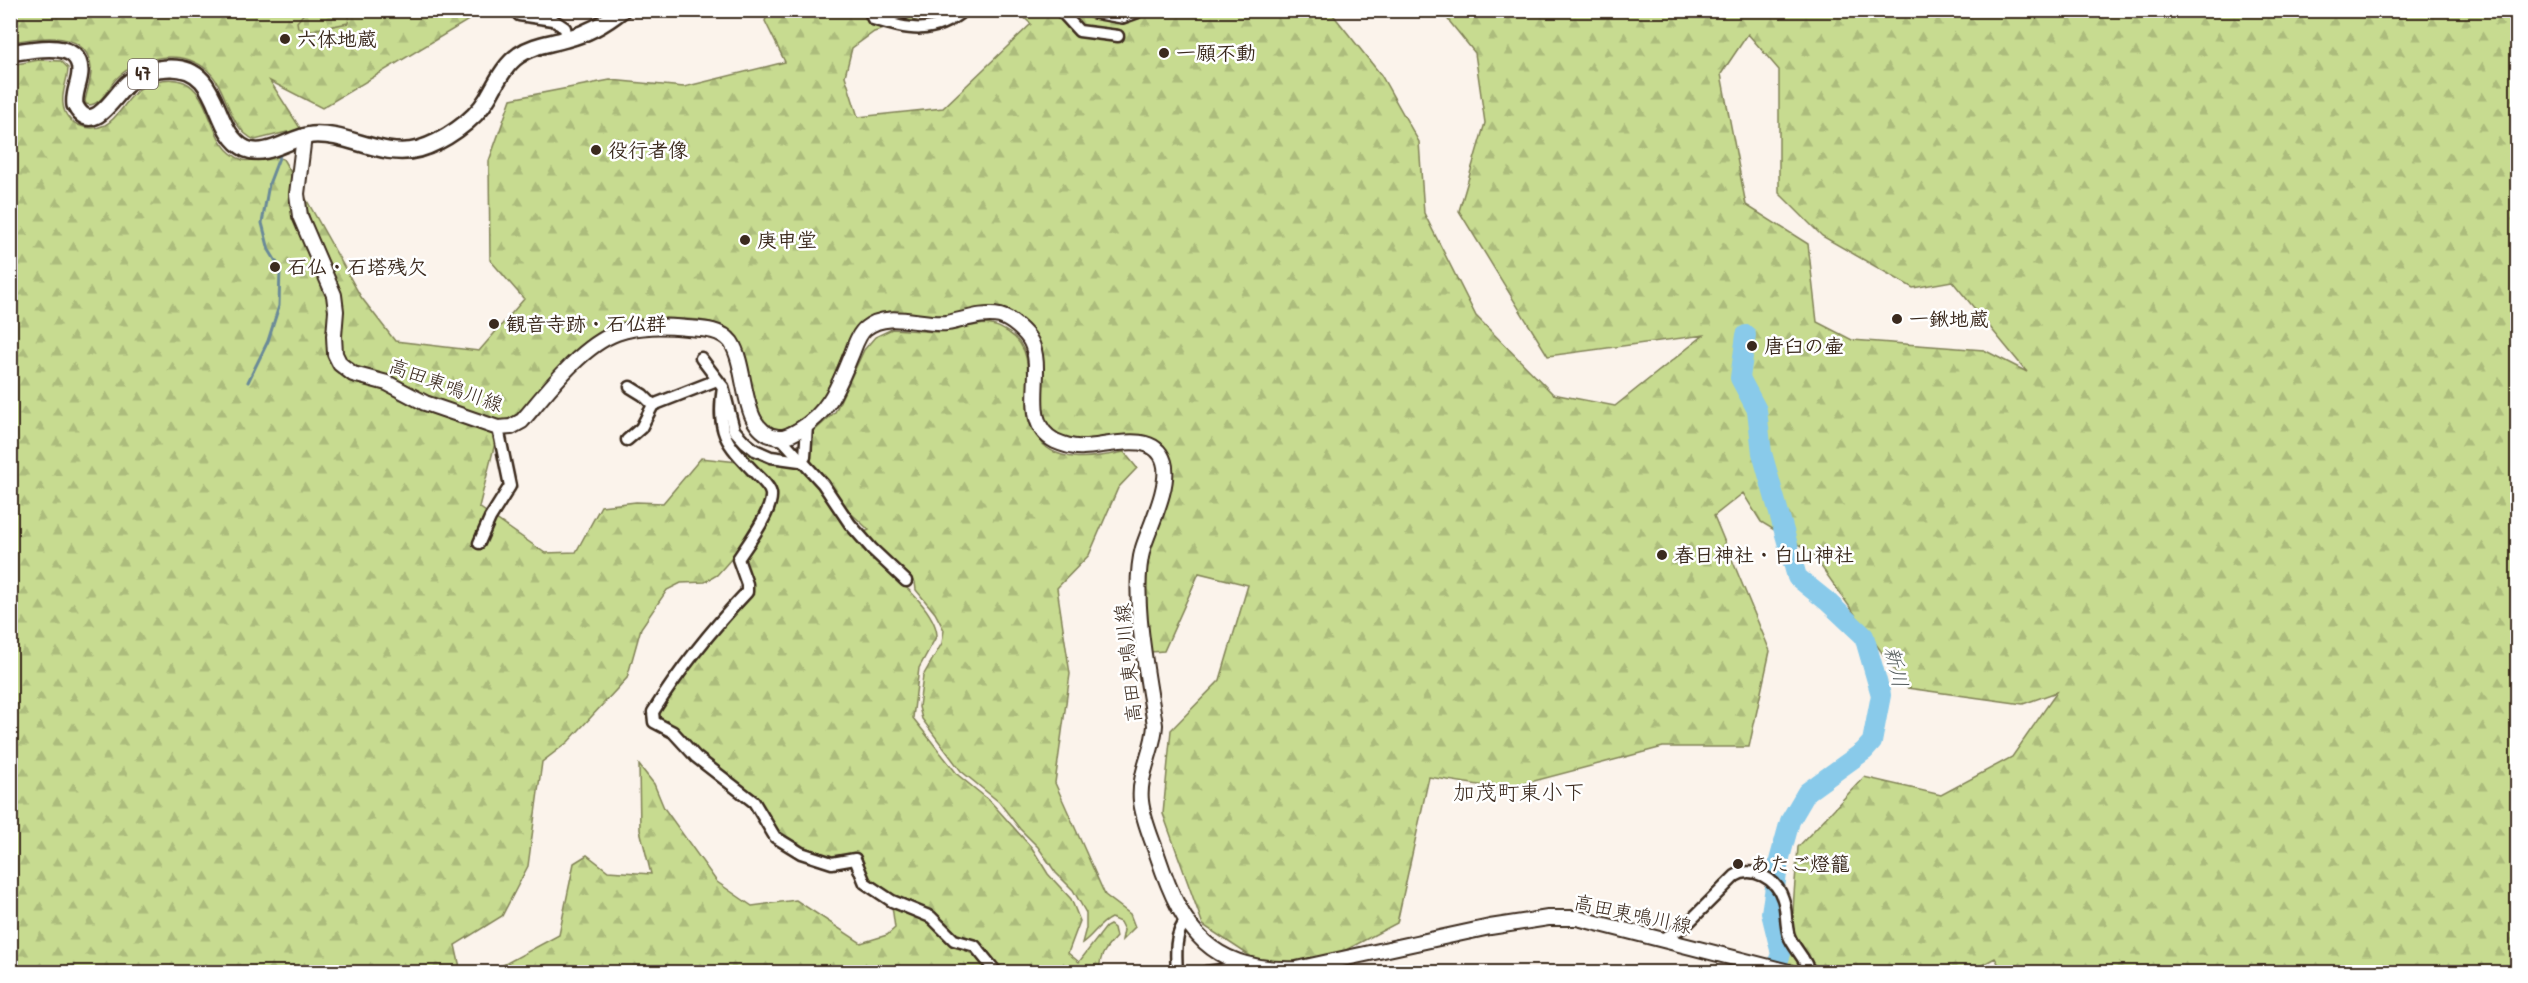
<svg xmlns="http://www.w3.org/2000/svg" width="2528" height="983" viewBox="0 0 2528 983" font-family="'Patrick Hand','Klee One',sans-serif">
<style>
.grass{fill:url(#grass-dots);stroke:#818257;stroke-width:1.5}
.forest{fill:url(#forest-firs);stroke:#818257;stroke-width:1.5;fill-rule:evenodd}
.cemetery{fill:url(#cemetery-stones);stroke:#818257;stroke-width:1.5}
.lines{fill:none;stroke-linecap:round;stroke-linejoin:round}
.stream{stroke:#6a8a98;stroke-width:3}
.river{stroke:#89caea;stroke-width:20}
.street-casing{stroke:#3b2a1e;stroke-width:15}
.secondary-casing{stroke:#3b2a1e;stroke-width:18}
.primary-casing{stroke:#3b2a1e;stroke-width:20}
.street{stroke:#fff;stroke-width:10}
.secondary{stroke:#fff;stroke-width:14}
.primary{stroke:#fff;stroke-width:15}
.poi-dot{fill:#3b2a1e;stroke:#fff;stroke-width:2}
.labels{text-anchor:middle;stroke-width:5;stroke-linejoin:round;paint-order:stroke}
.shield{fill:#fff;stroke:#766a62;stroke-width:1.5}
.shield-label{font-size:18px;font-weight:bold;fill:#3b2a1e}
.poi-label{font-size:20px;font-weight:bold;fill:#3b2a1e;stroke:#fff;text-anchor:start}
.street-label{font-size:20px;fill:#3b2a1e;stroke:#fff}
.water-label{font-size:21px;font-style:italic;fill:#525a5b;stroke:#fff}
.quarter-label{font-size:22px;fill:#3b2a1e;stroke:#fff}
</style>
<defs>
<pattern id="grass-dots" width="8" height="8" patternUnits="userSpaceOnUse" patternTransform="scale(1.5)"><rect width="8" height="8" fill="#c7db90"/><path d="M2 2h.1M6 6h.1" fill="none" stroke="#acbc7c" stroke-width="1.8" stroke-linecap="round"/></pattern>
<pattern id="forest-firs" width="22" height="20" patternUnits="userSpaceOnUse" patternTransform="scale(1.5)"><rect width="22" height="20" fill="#c7db90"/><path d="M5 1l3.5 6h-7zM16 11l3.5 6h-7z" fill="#acbc7c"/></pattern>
<pattern id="cemetery-stones" width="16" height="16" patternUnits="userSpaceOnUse" patternTransform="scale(1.5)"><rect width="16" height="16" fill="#c7db90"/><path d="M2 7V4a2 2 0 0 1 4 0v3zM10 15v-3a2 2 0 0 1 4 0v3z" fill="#acbc7c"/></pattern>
</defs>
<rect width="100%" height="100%" fill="#fbf3eb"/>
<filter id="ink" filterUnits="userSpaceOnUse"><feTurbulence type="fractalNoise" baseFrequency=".0167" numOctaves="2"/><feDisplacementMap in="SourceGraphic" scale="12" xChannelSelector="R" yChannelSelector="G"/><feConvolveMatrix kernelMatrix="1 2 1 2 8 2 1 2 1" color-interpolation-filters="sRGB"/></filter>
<g filter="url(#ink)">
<!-- grass -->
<path class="grass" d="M 1771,892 L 1779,910 L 1786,942 L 1805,970 L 1772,962 C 1775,944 1752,906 1771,892 Z"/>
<!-- forest -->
<g class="forest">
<path d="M 11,11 L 480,11 L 477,15 L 322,108 L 270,81 L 302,131 L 287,132 L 255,140 C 227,128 229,89 207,70 C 181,48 138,56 115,80 C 108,89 102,103 90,105 L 86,104 L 85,101 C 87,90 92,79 91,68 C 87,28 37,38 11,42 Z"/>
<path d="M 769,11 L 931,11 L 919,19 L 874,32 L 852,48 L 845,76 L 858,117 L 943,108 L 1031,24 L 1017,11 L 1330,11 L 1381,75 L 1419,142 L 1424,213 L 1476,316 L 1553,394 L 1615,406 L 1704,335 L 1548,356 L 1459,211 L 1485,123 L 1475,53 L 1441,11 L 2517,11 L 2517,972 L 2003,972 L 1995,958 L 1969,972 L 1826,972 C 1811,965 1799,949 1794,933 C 1790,920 1797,865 1798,847 L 1864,777 L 1941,795 L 2012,757 L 2057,692 L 2023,704 L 1907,688 L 1811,552 L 1761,522 L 1743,493 L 1714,516 L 1770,651 L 1749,747 L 1663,747 L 1504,789 L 1429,777 L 1397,923 L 1344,951 L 1295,962 L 1271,962 L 1253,958 L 1203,925 L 1163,814 L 1171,730 L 1220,680 L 1248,585 L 1199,573 L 1164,651 L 1151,652 C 1147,624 1144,583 1149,556 C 1155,526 1178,494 1171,462 C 1171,458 1167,453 1164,450 C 1135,414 1085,458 1053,430 C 1024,406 1068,350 1016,317 C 1012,314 1009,310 1004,309 C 986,303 963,313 945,316 C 921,319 895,306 872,317 C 837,332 842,396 797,422 C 793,424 787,428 783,429 C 744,437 761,342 719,325 C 703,318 678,319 660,318 C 603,316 573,354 537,392 C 530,400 522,413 511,418 C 507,420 502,421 497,420 C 478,415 445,404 427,396 C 413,390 401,380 387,375 C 375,371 355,372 346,360 C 333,343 347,314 341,294 C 332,261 309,232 305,197 L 361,297 L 395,341 L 479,351 L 524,299 L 490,260 L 489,161 L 511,99 L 610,80 L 684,87 L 785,62 L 765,21 ZM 1748,34 L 1779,70 L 1779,193 L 1822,236 L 1913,288 L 1952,281 L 2027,372 L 1984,350 L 1852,340 L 1817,322 L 1808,244 L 1746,205 L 1721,74 Z"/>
<path d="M 39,60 L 61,61 L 68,68 C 68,80 61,92 63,104 C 65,124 88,133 105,125 C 117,119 124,104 133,95 C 144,82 168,75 184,82 C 214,95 207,148 243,160 C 253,163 261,156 270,156 C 274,155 279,158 283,159 L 293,176 L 291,194 L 293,218 L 327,297 L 330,311 L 327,336 L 329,356 L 339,373 L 351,381 L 385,389 L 497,435 L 479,507 L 545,553 L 576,552 L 601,506 L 636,502 L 663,503 L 701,458 L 738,462 L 763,489 L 767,497 L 747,541 L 717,575 L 705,582 L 681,583 L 667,590 L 641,628 L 627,678 L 568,742 L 542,762 L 528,866 L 502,916 L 455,945 L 461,972 L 184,972 L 182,971 L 181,972 L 11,972 L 11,65 Z"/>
<path d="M 984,324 C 995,325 1000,327 1009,333 C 1038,351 1024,389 1028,418 C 1029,424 1033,429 1036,434 C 1052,466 1095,458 1124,452 L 1137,468 L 1118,488 L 1089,555 L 1057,588 L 1070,674 L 1055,783 L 1105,895 L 1130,914 L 1135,927 L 1122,940 L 1124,930 L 1120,922 L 1111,918 C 1098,924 1093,936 1082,943 L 1086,928 L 1086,913 L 1073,890 L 1056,873 L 1038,847 L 1020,829 L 999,802 L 961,771 L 922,719 L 919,707 L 923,676 L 942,643 L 944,630 L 935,613 L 916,590 L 915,582 L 908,579 L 862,533 L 869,530 L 841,504 L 807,462 L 811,451 L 810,435 L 835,412 L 864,350 L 875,337 L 892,329 L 937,332 Z"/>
<path d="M 724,424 L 733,435 L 796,464 C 827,490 849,527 872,560 L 878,561 C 896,578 935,609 937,635 L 919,668 L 913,718 L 958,775 L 990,801 L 1032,848 L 1048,874 L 1071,899 L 1080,921 L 1068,953 L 1079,962 L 1106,927 L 1110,925 L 1114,928 L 1116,937 C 1106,948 1098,957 1100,972 L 999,971 L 975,941 L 956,935 L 868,881 L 861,859 L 852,853 L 832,860 L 793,847 L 783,840 L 754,799 L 658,720 C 656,696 735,613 753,591 L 744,561 L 774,502 L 729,437 Z"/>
<polygon points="639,765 654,784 664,808 717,882 752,906 796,900 861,943 887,935 895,928 892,906 926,918 949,942 978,957 990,972 490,972 559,935 574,863 587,855 608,871 651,874 640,830"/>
</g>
<!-- cemetery -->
<polygon class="cemetery" points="306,11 306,10 350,11 348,23 308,31 298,28 297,22"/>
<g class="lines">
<!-- stream -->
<polyline class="stream" points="248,382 268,341 279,306 280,268 269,250 262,223 269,184 280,155"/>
<!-- river -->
<polyline class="river" points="1746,335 1740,378 1757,410 1762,453 1797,577 1828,602 1864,636 1881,695 1872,742 1864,751 1807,792 1790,821 1779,861 1771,913 1781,954 1774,972"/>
<!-- street casing -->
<g class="street-casing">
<g id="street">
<path d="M 869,10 L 873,19 C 909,30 933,36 964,10"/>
<polyline points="1060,10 1079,31 1118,36"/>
<polyline points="519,15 553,20 565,28 567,39"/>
<polyline points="701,358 723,387 734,430 745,442 755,450 771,457 800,461 805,457 807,425"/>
<polyline points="630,387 643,395 653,405 717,380"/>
<path d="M 723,387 C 716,434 726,443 757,475 C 762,480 770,487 771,494 C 773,511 747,545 738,559 L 747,584 L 747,592 C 712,629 680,669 653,712 L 654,722 L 673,732 L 696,757 L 754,802 L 775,837 L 801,853 L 832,863 L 855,859 L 865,883 L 892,901 L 931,917 L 954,940 L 975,946 L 996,972"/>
<polyline points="781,438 823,484 850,524 872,549 906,581"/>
<polyline points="627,440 641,428 653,405"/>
<polyline points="479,543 490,518 510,486 498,428"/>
<path d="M 1663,939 L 1685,926 L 1735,876 C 1752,865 1777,879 1783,899 C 1787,910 1785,924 1789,936 C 1794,949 1806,958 1809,972"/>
<path d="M 1177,972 C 1176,956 1174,933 1186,921"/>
<polyline points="1206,972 1222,970 1240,963"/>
</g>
</g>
<!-- secondary casing -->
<g class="secondary-casing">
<path id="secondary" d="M 304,136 L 297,194 L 300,216 L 334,295 L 336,311 L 334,336 L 335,354 L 340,364 L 353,374 L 387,383 L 425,403 L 498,428 L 511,427 L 522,421 C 546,393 581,346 617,333 C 640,325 663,326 687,328 C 702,329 721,329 731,342 C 749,369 739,433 778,437 C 786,438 793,433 799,430 C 830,412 839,384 852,353 C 855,345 859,333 866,328 C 888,310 922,326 947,323 C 964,320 983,312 1000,316 C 1011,319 1026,332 1031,342 C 1046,373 1019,422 1055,441 C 1064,445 1073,448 1083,447 C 1106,447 1154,429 1164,462 C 1171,484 1150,526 1143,548 C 1130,594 1148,677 1155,725 C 1154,750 1138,775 1141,801 C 1143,820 1152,839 1158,857 C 1183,932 1212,972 1296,969 L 1490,927 L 1548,918 L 1577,918 L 1789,972"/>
</g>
<!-- primary casing -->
<g class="primary-casing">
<g id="primary">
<polyline points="874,10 888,14 905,10"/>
<polyline points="1094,10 1122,15 1136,10"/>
<path d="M 10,53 C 30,50 80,38 80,71 C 80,83 73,93 75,105 C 92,139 115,94 128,83 C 140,74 155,68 170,68 C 223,67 210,131 246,149 C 267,158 291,137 312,135 C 348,132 381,159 419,149 C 443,142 474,121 487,99 C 496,84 504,65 519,55 C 533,45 550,44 566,39 C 586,34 606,23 622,10"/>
</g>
</g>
<!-- street -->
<use href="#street" class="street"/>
<!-- secondary -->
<use href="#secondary" class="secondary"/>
<!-- primary -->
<use href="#primary" class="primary"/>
</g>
</g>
<!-- markers -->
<g class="poi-dot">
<circle cx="285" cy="39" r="6"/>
<circle cx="1164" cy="53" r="6"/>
<circle cx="596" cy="150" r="6"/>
<circle cx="745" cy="240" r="6"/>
<circle cx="275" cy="267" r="6"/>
<circle cx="1897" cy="319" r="6"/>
<circle cx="494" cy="324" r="6"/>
<circle cx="1752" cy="346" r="6"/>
<circle cx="1662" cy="555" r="6"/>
<circle cx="1738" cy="864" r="6"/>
</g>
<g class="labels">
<!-- shield labels -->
<rect class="shield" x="128" y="59" width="30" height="30" rx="4.5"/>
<g class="shield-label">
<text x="143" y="80">47</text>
</g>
<!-- poi labels -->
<g class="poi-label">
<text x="297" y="46">六体地蔵</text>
<text x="1176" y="60">一願不動</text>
<text x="608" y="157">役行者像</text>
<text x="757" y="247">庚申堂</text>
<text x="287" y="274">石仏・石塔残欠</text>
<text x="1909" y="326">一鍬地蔵</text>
<text x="506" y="331">観音寺跡・石仏群</text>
<text x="1764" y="353">唐臼の壷</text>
<text x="1674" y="562">春日神社・白山神社</text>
<text x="1750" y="871">あたご燈籠</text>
</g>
<!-- street labels -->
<g class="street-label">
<text transform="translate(446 385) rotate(20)" y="7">高田東鳴川線</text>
<text transform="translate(1128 663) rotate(-96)" y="7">高田東鳴川線</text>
<text transform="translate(1633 914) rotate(12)" y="7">高田東鳴川線</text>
</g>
<!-- water labels -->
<g class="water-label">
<text transform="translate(1896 667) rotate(77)" y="7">新川</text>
</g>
<!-- quarter labels -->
<g class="quarter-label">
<text x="1519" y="800">加茂町東小下</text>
</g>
</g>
<!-- margin -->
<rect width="2528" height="983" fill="none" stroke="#fff" stroke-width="36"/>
<rect x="18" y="18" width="2492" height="947" fill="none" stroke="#3b2a1e" stroke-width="2" filter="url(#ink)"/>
</svg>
